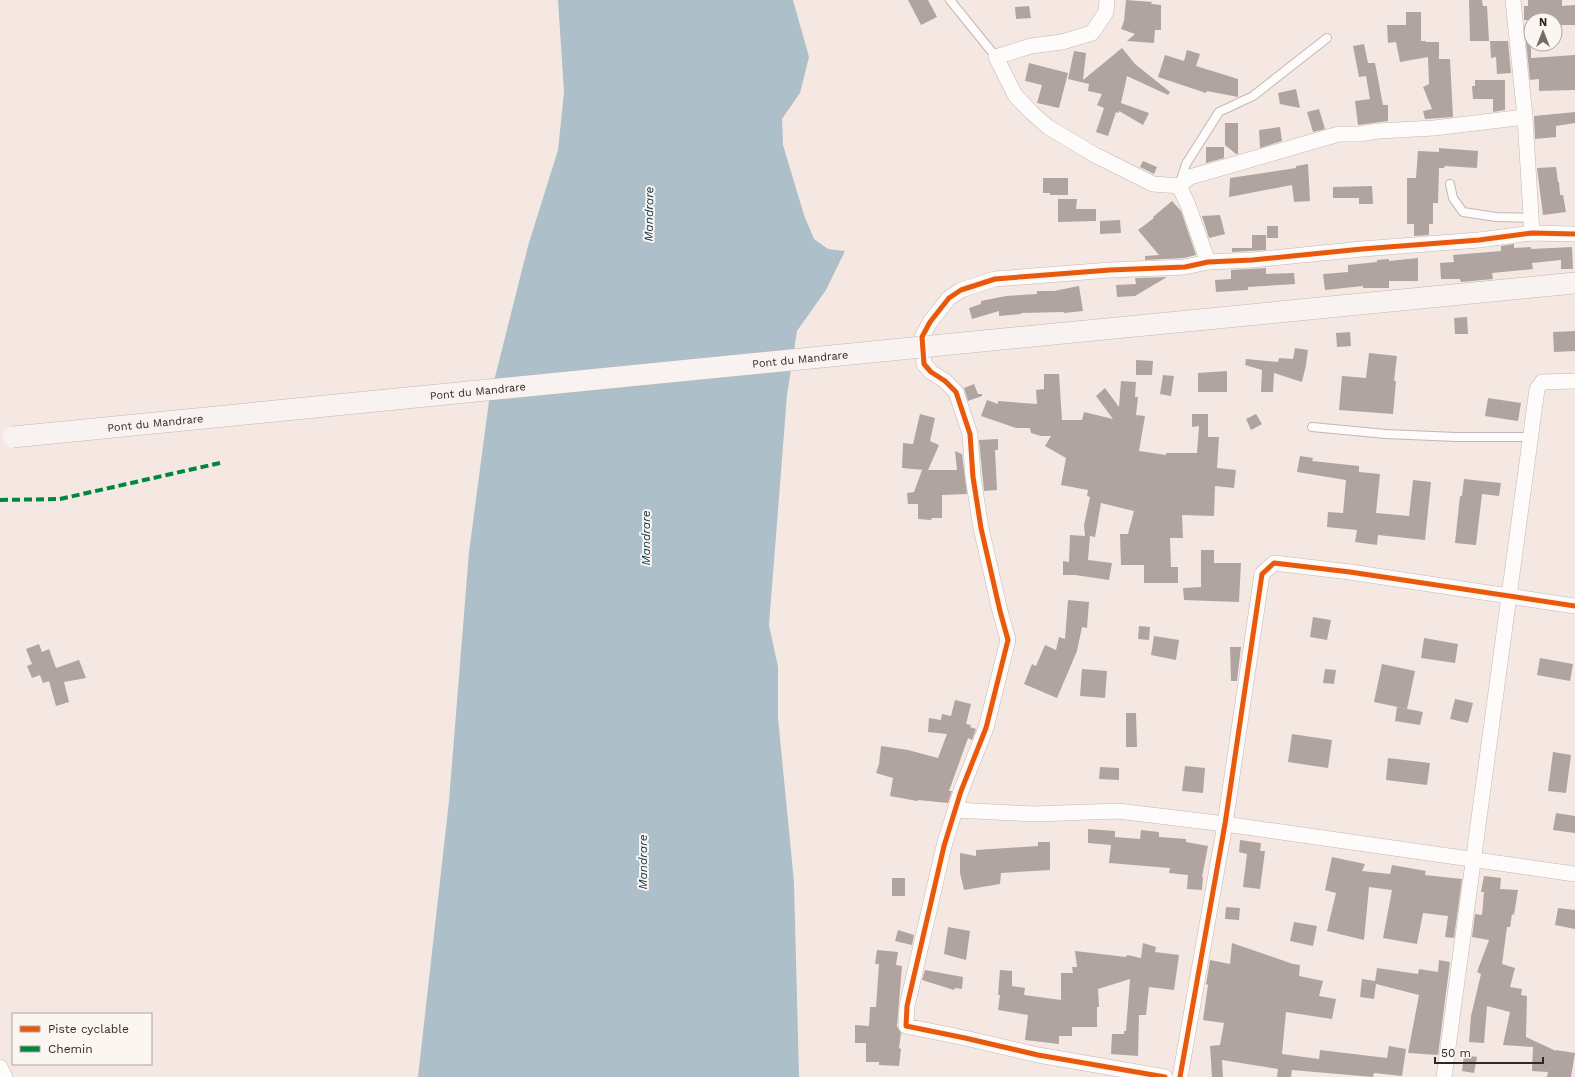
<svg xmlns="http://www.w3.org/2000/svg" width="1575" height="1077" viewBox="0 0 1575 1077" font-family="'Work Sans',sans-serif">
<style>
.water{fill:#adbfc8}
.building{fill:#afa49f}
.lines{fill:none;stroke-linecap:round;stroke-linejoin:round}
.lane-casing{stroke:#c2b7b2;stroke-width:10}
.street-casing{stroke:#c2b7b2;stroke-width:16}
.secondary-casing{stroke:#c2b7b2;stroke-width:22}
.lane{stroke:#fefcfb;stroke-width:8}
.street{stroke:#fefcfb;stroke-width:15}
.secondary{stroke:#f8f2f0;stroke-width:21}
.secondary-bridge-casing{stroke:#c2b7b2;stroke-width:22;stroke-linecap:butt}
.secondary-bridge{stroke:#f8f2f0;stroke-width:21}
.quiet{stroke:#00873e;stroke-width:4;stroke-dasharray:8 4;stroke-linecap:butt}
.cycleway-casing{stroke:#fcf6f3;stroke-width:8}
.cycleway{stroke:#e8590c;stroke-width:5}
.labels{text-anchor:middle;stroke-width:4;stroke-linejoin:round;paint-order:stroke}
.street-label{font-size:11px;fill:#322722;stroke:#fcf6f3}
.water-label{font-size:12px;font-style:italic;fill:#043143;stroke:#fcf6f3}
</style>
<rect width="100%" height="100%" fill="#f5e8e2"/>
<!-- water -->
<polygon class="water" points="558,0 793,0 809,57 800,93 782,119 783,145 804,215 814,239 828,249 845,251 826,290 797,331 787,395 769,625 778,667 778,718 794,882 799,1077 418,1077 449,801 469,552 489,401 528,246 558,150 564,92"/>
<!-- building -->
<g class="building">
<polygon points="908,0 928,0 937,17 921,25"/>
<polygon points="1126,0 1152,2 1151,4 1161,5 1161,30 1155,30 1154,43 1127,41 1135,34 1121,29 1124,21"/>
<polygon points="1469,0 1482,0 1483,6 1487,6 1489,41 1470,41"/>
<polygon points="1528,0 1562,0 1562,6 1575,5 1575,25 1555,25 1555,20 1524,20 1524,6 1528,6"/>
<polygon points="1029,6 1031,18 1016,19 1015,7"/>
<polygon points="1406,12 1421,12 1421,41 1426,41 1426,42 1439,42 1439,59 1450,59 1453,117 1425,119 1423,111 1432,109 1423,87 1429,84 1428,57 1400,62 1396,42 1388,43 1387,25 1406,25"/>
<polygon points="1490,41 1508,41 1511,73 1497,74 1496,57 1491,58"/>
<polygon points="1526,41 1531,41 1531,58 1575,55 1575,90 1539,91 1539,79 1530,80"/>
<polygon points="1364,44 1368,63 1375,63 1383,105 1388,105 1388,121 1358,125 1355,101 1370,99 1366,76 1359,77 1353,46"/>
<polygon points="1122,48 1135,64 1170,92 1168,95 1127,76 1121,103 1149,113 1143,125 1119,111 1119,113 1116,112 1108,136 1096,132 1104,108 1097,105 1102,94 1088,91 1089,84 1068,79 1074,51 1086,53 1083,80"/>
<polygon points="1187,50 1200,54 1196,66 1238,79 1238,97 1207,91 1206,93 1158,77 1165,55 1184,61"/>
<polygon points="1029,63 1068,73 1059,108 1037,103 1042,85 1025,81"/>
<polygon points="1475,80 1505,80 1505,110 1493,112 1493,99 1473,99 1472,86 1475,86"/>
<polygon points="1296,89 1300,108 1280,104 1278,93"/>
<polygon points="1319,109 1325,129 1313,132 1307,112"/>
<polygon points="1575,112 1575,123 1556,126 1556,137 1535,139 1534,116"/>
<polygon points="1225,123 1238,123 1238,154 1236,154 1225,145"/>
<polygon points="1280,127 1282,141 1260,148 1259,130"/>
<polygon points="1206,147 1224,147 1224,158 1206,163"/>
<polygon points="1439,148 1478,151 1477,168 1445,166 1444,168 1439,168 1438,203 1433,203 1433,224 1429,224 1429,235 1414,236 1414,224 1407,224 1407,178 1416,178 1418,151 1439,152"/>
<polygon points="1143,161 1157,167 1154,174 1140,167"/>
<polygon points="1308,164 1310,201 1294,202 1292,185 1229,197 1230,178 1296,168 1296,166"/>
<polygon points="1556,167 1558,182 1559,182 1560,195 1563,195 1566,212 1543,215 1537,168"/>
<polygon points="1043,178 1068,178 1068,195 1050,195 1050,193 1043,193"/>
<polygon points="1372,186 1373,204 1359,204 1359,198 1333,198 1333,187"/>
<polygon points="1058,199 1077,199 1076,209 1096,209 1096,221 1058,222"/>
<polygon points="1172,201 1181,211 1196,255 1184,258 1145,260 1145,256 1159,255 1138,230 1154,218 1153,217"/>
<polygon points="1220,215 1225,234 1209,238 1202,216"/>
<polygon points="1120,220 1121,233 1100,234 1100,221"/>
<rect x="1267" y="226" width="11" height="12"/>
<polygon points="1252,235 1266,235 1266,250 1232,252 1232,248 1252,248"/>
<polygon points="1514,244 1514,248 1531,247 1531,249 1572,247 1573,269 1561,269 1561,260 1532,263 1533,269 1492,273 1493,279 1461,282 1460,279 1441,279 1440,263 1454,262 1453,255 1501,251 1501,246"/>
<polygon points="1418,258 1418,281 1389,281 1389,288 1363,288 1363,286 1325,290 1323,274 1348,272 1348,265 1377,262 1377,260 1389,259 1389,261"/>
<polygon points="1266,268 1266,274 1294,273 1295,284 1248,287 1248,290 1216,292 1215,280 1231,279 1231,270"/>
<polygon points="1167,277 1135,296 1117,297 1116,285 1136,284 1135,278"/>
<polygon points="1079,286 1083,311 1064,313 1064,312 1021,313 1021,314 999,316 999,311 972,319 969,308 981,304 981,301 1006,296 1037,294 1037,291 1054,291"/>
<polygon points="1467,317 1468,334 1455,334 1454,318"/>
<polygon points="1575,331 1575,351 1554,352 1553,332"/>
<polygon points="1350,332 1351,346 1337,347 1336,333"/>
<polygon points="1295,348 1308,350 1306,365 1302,382 1274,373 1273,392 1261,392 1262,370 1245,365 1246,359 1278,362 1279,358 1293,359"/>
<polygon points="1369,353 1397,356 1394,381 1396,381 1393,414 1339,410 1342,376 1366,378"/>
<polygon points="1136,360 1153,361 1152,375 1136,375"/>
<polygon points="1227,371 1227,392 1198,392 1198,373"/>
<polygon points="1044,374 1059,374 1062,420 1082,420 1084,412 1113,419 1096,396 1105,388 1119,407 1121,381 1136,382 1135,397 1138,397 1136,415 1145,416 1139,451 1166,455 1166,453 1197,453 1199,426 1192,427 1192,414 1208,414 1208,437 1219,437 1217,468 1236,470 1234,488 1215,486 1214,516 1182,515 1183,538 1170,538 1171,567 1178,567 1178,583 1144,583 1144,565 1121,565 1120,534 1128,534 1134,511 1101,503 1095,537 1090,536 1088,560 1112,563 1109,580 1075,575 1063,575 1063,561 1069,562 1070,535 1085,536 1084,525 1090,497 1087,496 1088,490 1061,485 1066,458 1045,446 1051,436 1041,436 1031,433 1030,428 1016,428 981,416 987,400 998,404 998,401 1037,404 1036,390 1044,389"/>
<polygon points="1163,375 1174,376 1171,396 1160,394"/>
<polygon points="974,384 978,394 982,394 982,396 968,401 964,388"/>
<polygon points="1488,398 1521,403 1518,421 1485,416"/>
<polygon points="920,414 935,418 930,441 939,445 928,470 957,470 955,451 962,454 967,494 942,495 942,518 932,518 931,520 918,519 918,504 908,504 907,493 914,492 922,470 924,470 902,468 903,443 913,444"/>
<polygon points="1256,414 1262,424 1251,430 1246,419"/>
<polygon points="998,439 998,450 995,450 997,490 984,491 979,440"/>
<polygon points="1300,456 1313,458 1312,461 1359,466 1359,472 1380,474 1376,513 1409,516 1413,480 1431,482 1425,540 1378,535 1377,545 1355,542 1357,530 1327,527 1328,512 1343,513 1346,480 1297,472"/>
<polygon points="1464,479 1501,483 1499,496 1482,494 1476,545 1455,543 1460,496 1462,496"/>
<polygon points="1201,550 1214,550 1214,563 1241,563 1239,602 1184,600 1183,588 1201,587"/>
<polygon points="1068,600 1089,602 1087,628 1082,627 1077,651 1057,698 1024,684 1032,664 1036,666 1045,645 1056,650 1059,637 1065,639"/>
<polygon points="1313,617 1331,620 1327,640 1310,637"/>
<polygon points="1139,626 1150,627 1149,640 1138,639"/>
<polygon points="1154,636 1179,640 1176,660 1151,655"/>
<polygon points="1424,638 1458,644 1455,663 1421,658"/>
<polygon points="39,644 42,652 49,649 56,668 79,660 86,678 64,682 69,702 56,706 49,681 43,683 40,675 32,678 27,666 32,664 26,649"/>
<polygon points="1230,647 1241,647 1237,681 1231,681"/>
<polygon points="1540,658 1573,664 1570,681 1537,675"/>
<polygon points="1382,664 1415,671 1407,709 1374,702"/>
<polygon points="1082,669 1107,671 1105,698 1080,696"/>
<polygon points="1325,669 1336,670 1334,684 1323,683"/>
<polygon points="1455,699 1473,703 1468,723 1450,719"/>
<polygon points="955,700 971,704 966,724 971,725 970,727 976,729 972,740 968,738 949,791 952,791 948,803 918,800 917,801 890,796 893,778 876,773 879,764 881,746 908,750 938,758 947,734 928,732 929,718 941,720 942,714 951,716"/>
<polygon points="1397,707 1423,712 1420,725 1395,721"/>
<polygon points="1126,713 1136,713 1137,747 1126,747"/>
<polygon points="1292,734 1332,740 1328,768 1288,762"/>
<polygon points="1553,752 1571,755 1566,793 1548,791"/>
<polygon points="1388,758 1430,763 1427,785 1386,780"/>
<polygon points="1185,766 1205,768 1203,793 1182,791"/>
<polygon points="1100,767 1119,768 1119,780 1099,779"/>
<polygon points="1556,813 1575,816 1575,833 1553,830"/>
<polygon points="1088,829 1115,831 1115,837 1140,839 1141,830 1159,832 1159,837 1186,839 1186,842 1208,846 1202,877 1203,877 1202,890 1187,889 1188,875 1169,873 1170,868 1109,863 1111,845 1088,843"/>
<polygon points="1240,840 1261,843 1260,851 1265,851 1260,889 1243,887 1247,854 1239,852"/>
<polygon points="1038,842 1050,842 1050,870 1001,873 1000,884 964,890 960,873 960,853 976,856 976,850 1038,846"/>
<polygon points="1332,857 1365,864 1362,871 1390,874 1392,865 1426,871 1425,875 1462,879 1454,938 1445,937 1448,916 1423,913 1417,944 1383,938 1392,890 1369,887 1364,940 1327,931 1336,893 1325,890"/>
<polygon points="1484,876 1501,878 1500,889 1518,890 1514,915 1512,914 1510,927 1507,927 1502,964 1515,968 1510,987 1522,989 1521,995 1527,996 1526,1037 1556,1051 1556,1050 1575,1053 1571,1077 1547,1077 1548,1072 1532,1071 1533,1047 1503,1045 1510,1012 1487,1006 1484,1043 1469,1042 1471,1016 1481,974 1477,972 1489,940 1472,937 1475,914 1482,915 1484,892 1481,892"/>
<rect x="892" y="878" width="13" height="18"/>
<polygon points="1226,907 1240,908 1239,920 1225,919"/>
<polygon points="1558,908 1575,910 1575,929 1555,925"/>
<polygon points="1294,922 1317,926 1313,946 1290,941"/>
<polygon points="948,927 970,931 966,960 944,954"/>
<polygon points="898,930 914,935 912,945 895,941"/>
<polygon points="1143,943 1156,947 1155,952 1179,955 1174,990 1149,987 1146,1015 1139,1015 1138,1056 1111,1054 1112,1034 1124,1034 1124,1031 1126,1031 1130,979 1098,989 1099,1007 1097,1007 1097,1027 1072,1027 1072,1036 1059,1036 1059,1044 1025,1040 1028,1015 998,1010 1000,995 998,995 1000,970 1012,971 1012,986 1025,988 1024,995 1061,1000 1061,973 1073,973 1072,967 1077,967 1075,951 1126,957 1127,955 1141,958"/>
<polygon points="1232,943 1293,964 1300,965 1299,976 1323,981 1319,996 1336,999 1332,1019 1286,1012 1282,1054 1319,1059 1320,1050 1387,1058 1389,1046 1406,1049 1402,1076 1374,1073 1373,1077 1292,1070 1291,1077 1277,1077 1278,1069 1222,1060 1223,1077 1212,1077 1210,1046 1220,1045 1224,1023 1203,1020 1208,985 1206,984 1210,960 1230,964"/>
<polygon points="877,950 898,952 896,965 902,966 897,1026 901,1033 899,1048 901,1049 899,1066 879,1065 879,1062 866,1062 866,1043 855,1043 855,1025 869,1026 870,1007 876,1007 879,964 875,964"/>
<polygon points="1439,960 1450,962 1438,1055 1408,1053 1419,995 1376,984 1374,999 1360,997 1362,979 1375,981 1377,968 1418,974 1419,969 1438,972"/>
<polygon points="925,970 963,977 962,989 955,988 954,990 922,980"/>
<polygon points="1464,1055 1477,1057 1474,1073 1462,1071"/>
</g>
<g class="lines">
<!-- lane casing -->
<g class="lane-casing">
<g id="lane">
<polyline points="950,0 996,57"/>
<polyline points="1180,183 1186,164 1219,112 1253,96 1327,38"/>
<polyline points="1450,184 1453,198 1463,212 1496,217 1531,218"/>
<polyline points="1312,427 1386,434 1456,437 1530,437"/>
</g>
</g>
<!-- street casing -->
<g class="street-casing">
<g id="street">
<polyline points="1107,0 1106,12 1092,33 1062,42 1031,46 996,57 1015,95 1031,112 1048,127 1095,155 1153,184 1179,186 1188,205 1208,262"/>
<polyline points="1513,0 1525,117 1532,233"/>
<polyline points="1179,186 1190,177 1339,134 1359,134 1378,131 1434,128 1525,117"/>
<polyline points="956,810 1034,814 1118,811 1225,824 1575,874"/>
<polyline points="0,1067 5,1077"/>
<polyline points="1165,1077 1038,1055 965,1038 906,1026 907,1006 944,846 961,791 986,728 1008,640 1000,611 981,528 973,477 970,434 956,392 945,381 931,372 924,364 922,337 930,322 949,298 961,290 995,279 1110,270 1185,267 1208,262 1252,260 1362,249 1479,240 1532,233 1575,234"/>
<polyline points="1180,1077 1225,824 1262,574 1274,563 1350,572 1575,606"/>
<polyline points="1444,1077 1537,389 1542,382 1575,381"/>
</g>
</g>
<!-- secondary casing -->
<g class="secondary-casing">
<polyline id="secondary" points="942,345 1575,283"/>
</g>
<!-- lane -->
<use href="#lane" class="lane"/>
<!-- street -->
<use href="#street" class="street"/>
<!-- secondary -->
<use href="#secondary" class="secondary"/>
<!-- secondary-bridge casing -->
<g class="secondary-bridge-casing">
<g id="secondary-bridge">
<path id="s1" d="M 13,437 L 942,345"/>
</g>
</g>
<!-- secondary-bridge -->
<use href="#secondary-bridge" class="secondary-bridge"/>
<!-- quiet -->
<polyline class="quiet" points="0,500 60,499 220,463"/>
<!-- cycleway casing -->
<g class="cycleway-casing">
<g id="cycleway">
<polyline points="1165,1077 1038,1055 965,1038 906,1026 907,1006 944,846 961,791 986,728 1008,640 1000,611 981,528 973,477 970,434 956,392 945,381 931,372 924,364 922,337 930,322 949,298 961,290 995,279 1110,270 1185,267 1208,262 1252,260 1362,249 1479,240 1532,233 1575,234"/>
<polyline points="1180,1077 1225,824 1262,574 1274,563 1350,572 1575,606"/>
</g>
</g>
<!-- cycleway -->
<use href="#cycleway" class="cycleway"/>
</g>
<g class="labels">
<!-- street labels -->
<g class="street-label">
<text dy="4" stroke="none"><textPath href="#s1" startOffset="791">Pont du Mandrare</textPath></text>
<text dy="4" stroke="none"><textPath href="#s1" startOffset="467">Pont du Mandrare</textPath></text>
<text dy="4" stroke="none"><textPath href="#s1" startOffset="143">Pont du Mandrare</textPath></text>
</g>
<!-- water labels -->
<g class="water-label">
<text transform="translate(649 214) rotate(-89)" y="4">Mandrare</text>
<text transform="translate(646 538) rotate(-90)" y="4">Mandrare</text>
<text transform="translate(643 862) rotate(-90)" y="4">Mandrare</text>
</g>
</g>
<!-- legend -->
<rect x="12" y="1013" width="140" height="52" fill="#fcf6f3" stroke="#aba39f"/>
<rect x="20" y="1026" width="20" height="6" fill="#e8590c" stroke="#aba39f"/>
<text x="48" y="1033" font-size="12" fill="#322722">Piste cyclable</text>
<rect x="20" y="1046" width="20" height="6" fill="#00873e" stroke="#aba39f"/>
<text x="48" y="1053" font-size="12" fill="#322722">Chemin</text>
<!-- north arrow -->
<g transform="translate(1543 32)"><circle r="19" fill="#fcf6f3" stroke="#aba39f"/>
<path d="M0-3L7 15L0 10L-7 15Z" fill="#766b65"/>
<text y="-6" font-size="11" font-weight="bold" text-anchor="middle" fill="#322722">N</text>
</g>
<!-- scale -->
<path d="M1435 1057v6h108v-6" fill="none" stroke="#322722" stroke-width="2"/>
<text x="1441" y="1057" font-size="12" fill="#322722" stroke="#fcf6f3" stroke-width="3" paint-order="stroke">50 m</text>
</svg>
